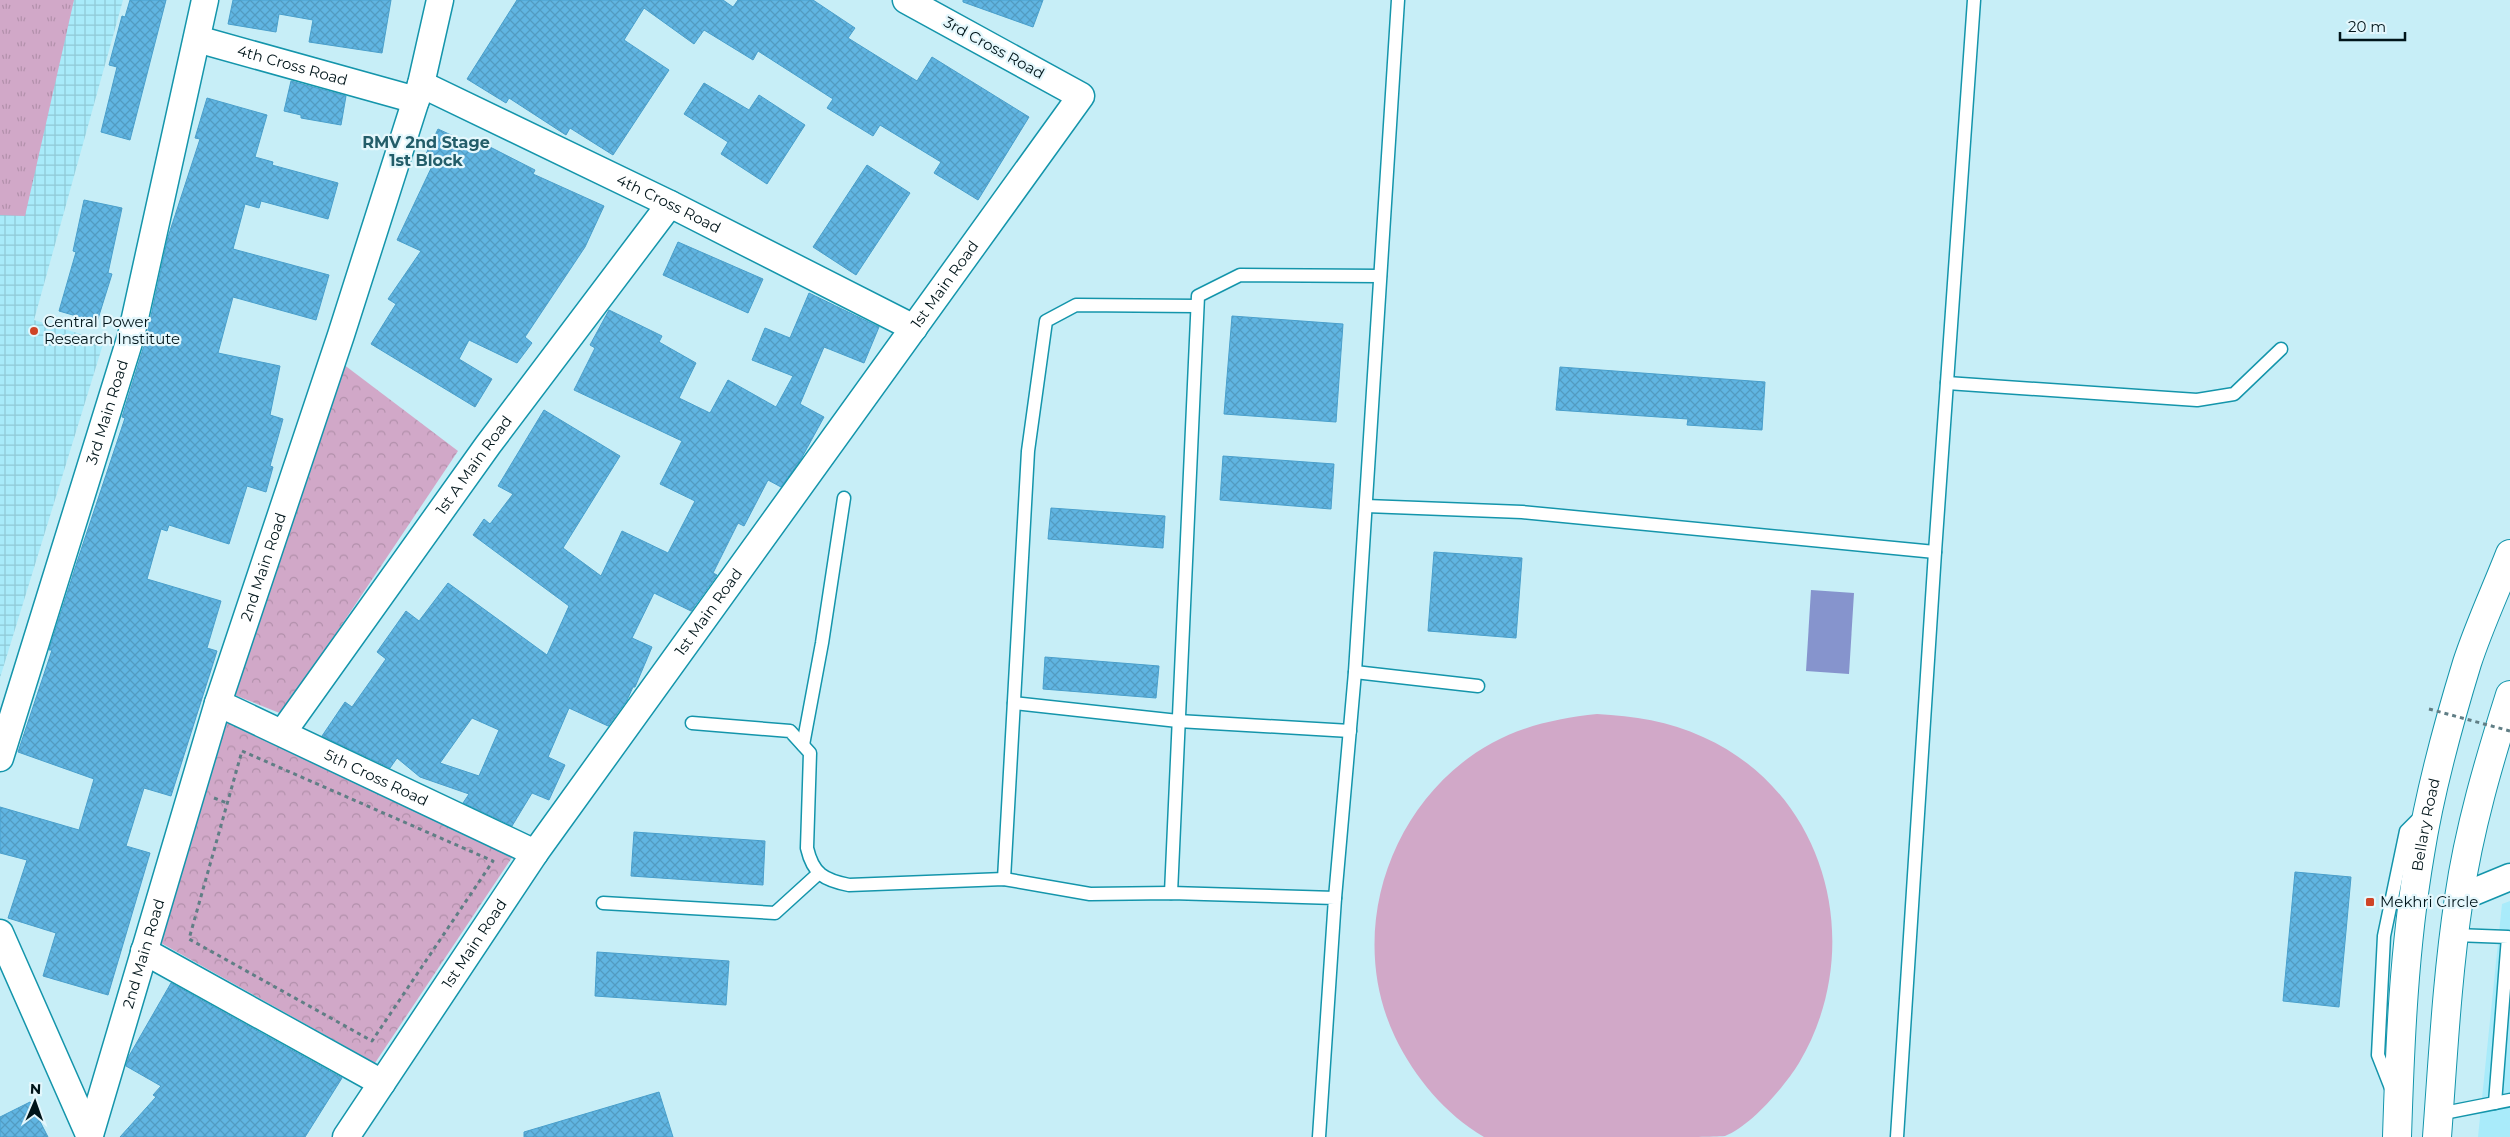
<svg xmlns="http://www.w3.org/2000/svg" width="2510" height="1137" viewBox="0 0 2510 1137" font-family="Montserrat,sans-serif">
<style>
.built{fill:#a9ebfa}
.industrial{fill:url(#industrial-grid)}
.grass{fill:url(#grass-tufts)}
.park{fill:url(#park-crowns)}
.garden{fill:#d1a8c8}
.water{fill:#8694cd}
.building{fill:url(#building-cross-hatch);stroke:#499fcb;fill-rule:evenodd}
.lines{fill:none;stroke-linecap:round;stroke-linejoin:round}
.service-casing{stroke:#1495ab;stroke-width:15}
.minor-casing{stroke:#1495ab;stroke-width:29}
.trunk-casing{stroke:#1495ab;stroke-width:30}
.path{stroke:#607e85;stroke-width:3;stroke-dasharray:4 4;stroke-linecap:butt}
.service{stroke:#fff;stroke-width:12}
.minor{stroke:#fff;stroke-width:26}
.trunk{stroke:#fff;stroke-width:28}
.path-bridge{stroke:#607e85;stroke-width:3;stroke-dasharray:4 4;stroke-linecap:butt}
.poi-dot{fill:#cf4427;stroke:#e4f7fc;stroke-width:2}
.labels{text-anchor:middle;stroke-width:4.5;stroke-linejoin:round;paint-order:stroke}
.street-label{font-size:15px;fill:#00151a;stroke:#e4f7fc}
.poi-label{font-size:15px;fill:#00151a;stroke:#e4f7fc;text-anchor:start}
.neighbourhood-label{font-size:16px;font-weight:bold;fill:#235d69;stroke:#e4f7fc}
</style>
<defs>
<pattern id="industrial-grid" width="8" height="8" patternUnits="userSpaceOnUse" patternTransform="scale(1.25)"><rect width="8" height="8" fill="#a9ebfa"/><path d="M0 4h8M4 0v8" fill="none" stroke="#90c9d6"/></pattern>
<pattern id="grass-tufts" width="24" height="20" patternUnits="userSpaceOnUse" patternTransform="scale(1.25)"><rect width="24" height="20" fill="#d1a8c8"/><path d="M3 7l-1-3M5 7V3M7 7l1-3M15 17l-1-3M17 17v-4M19 17l1-3" fill="none" stroke="#b290ab"/></pattern>
<pattern id="park-crowns" width="20" height="18" patternUnits="userSpaceOnUse" patternTransform="scale(1.25)"><rect width="20" height="18" fill="#d1a8c8"/><path d="M2 6a3 3 0 1 1 6 0M12 15a3 3 0 1 1 6 0" fill="none" stroke="#b290ab"/></pattern>
<pattern id="building-cross-hatch" width="8" height="8" patternUnits="userSpaceOnUse" patternTransform="scale(1.25)"><rect width="8" height="8" fill="#60b5e2"/><path d="M0 0l8 8M0 8l8-8" fill="none" stroke="#529bc1"/></pattern>
</defs>
<rect width="100%" height="100%" fill="#c7eef7"/>
<!-- built -->
<polygon class="built" points="2510,901 2510,1137 2478,1137 2502,904"/>
<!-- industrial -->
<polygon class="industrial" points="0,0 123,0 34,320 104,341 0,678"/>
<!-- grass -->
<polygon class="grass" points="0,0 74,0 25,216 0,215"/>
<!-- park -->
<g class="park">
<polygon points="343,364 458,451 282,714 227,692"/>
<polygon points="226,722 513,856 375,1063 161,943"/>
</g>
<!-- garden -->
<path class="garden" d="M 1597,714 C 1634,716 1669,721 1703,737 C 1829,793 1867,949 1799,1063 C 1785,1086 1750,1127 1725,1136 C 1713,1137 1684,1137 1670,1137 C 1608,1137 1546,1137 1484,1137 C 1445,1114 1415,1078 1395,1037 C 1345,932 1390,799 1492,743 C 1525,725 1560,718 1597,714 Z"/>
<!-- water -->
<polygon class="water" points="1811,590 1854,593 1849,674 1806,671"/>
<!-- building -->
<g class="building">
<polygon points="130,0 166,0 130,140 101,132 117,67 109,65 122,16 125,17"/>
<polygon points="233,0 391,0 382,53 309,42 313,20 279,14 276,32 228,24"/>
<polygon points="517,0 723,0 733,7 738,0 813,0 855,28 848,38 917,81 932,57 1029,117 978,200 934,173 941,162 880,125 873,136 827,108 833,99 758,51 753,60 704,30 694,44 644,8 624,40 669,70 613,155 570,128 566,135 509,98 506,103 467,79"/>
<polygon points="963,0 1043,0 1033,27 963,2"/>
<polygon points="291,81 346,96 341,125 301,118 301,115 284,111"/>
<polygon points="704,83 749,110 759,95 805,125 767,184 721,154 728,142 684,114"/>
<polygon points="207,98 267,115 255,157 273,162 272,165 338,183 328,219 261,201 259,208 245,204 233,249 329,275 316,320 233,297 218,353 280,366 270,415 283,419 270,466 273,467 266,492 247,486 229,544 169,525 167,531 161,529 147,579 221,601 207,648 217,651 171,796 144,788 126,846 150,853 108,995 43,976 56,933 8,918 27,860 0,853 0,807 79,830 94,779 18,752 52,650 49,650 77,562 125,418 122,417 146,339 168,237 200,139 195,138"/>
<polygon points="438,129 486,151 488,146 535,170 533,174 604,206 585,247 525,337 532,343 517,363 469,340 459,359 492,379 475,407 371,344 396,304 388,299 421,251 397,240 435,160 425,156"/>
<polygon points="867,165 910,193 856,275 813,247"/>
<polygon points="84,200 122,208 108,273 112,274 97,322 59,311 76,252 73,251"/>
<polygon points="678,242 763,279 748,313 663,275"/>
<path d="M 809,293 L 879,327 L 864,363 L 824,347 L 800,404 L 824,417 L 801,459 L 781,487 L 768,480 L 744,526 L 738,523 L 713,573 L 717,575 L 691,611 L 654,593 L 632,638 L 652,647 L 635,687 L 633,687 L 627,700 L 608,726 L 569,708 L 548,757 L 565,765 L 549,800 L 532,793 L 512,826 L 463,803 L 469,794 L 420,777 L 397,758 L 390,768 L 322,736 L 345,702 L 352,707 L 386,659 L 377,652 L 406,611 L 419,621 L 448,583 L 547,655 L 569,606 L 473,535 L 484,519 L 490,524 L 513,494 L 498,486 L 544,410 L 620,456 L 563,548 L 601,576 L 622,531 L 668,553 L 695,501 L 660,484 L 682,441 L 574,390 L 595,348 L 590,345 L 609,310 L 662,336 L 659,342 L 696,363 L 679,398 L 710,413 L 728,380 L 776,407 L 793,376 L 752,360 L 765,328 L 790,338 ZM 472,718 L 499,730 L 479,776 L 440,763 Z"/>
<polygon points="1232,316 1343,324 1336,422 1224,414"/>
<polygon points="1560,367 1765,382 1762,430 1687,425 1688,419 1556,410"/>
<polygon points="1223,456 1334,464 1331,509 1220,500"/>
<polygon points="1051,508 1165,516 1163,548 1048,539"/>
<polygon points="1434,552 1522,558 1516,638 1428,631"/>
<polygon points="1045,657 1159,666 1156,698 1043,689"/>
<polygon points="634,832 765,841 763,885 631,876"/>
<polygon points="2295,872 2351,877 2339,1007 2283,1001"/>
<polygon points="597,952 729,961 726,1005 595,996"/>
<polygon points="171,983 342,1078 305,1137 120,1137 156,1097 153,1095 161,1086 126,1066 129,1056"/>
<polygon points="659,1092 673,1137 524,1137 524,1132"/>
<polygon points="30,1102 48,1137 0,1137 0,1117"/>
</g>
<g class="lines">
<!-- service casing -->
<g class="service-casing">
<g id="service">
<polyline points="1947,383 2197,400 2234,394 2281,349"/>
<polyline points="1366,506 1522,512 1935,552"/>
<polyline points="1355,672 1478,686"/>
<polyline points="1014,703 1178,721 1350,731"/>
<path d="M 692,723 L 790,731 L 810,753 L 807,848 C 813,874 824,880 849,885 L 1004,879 L 1090,894 L 1171,893 L 1335,898 L 1319,1137"/>
<polyline points="803,745 822,643 844,498"/>
<polyline points="1004,879 1028,451 1046,321 1076,305 1197,306"/>
<polyline points="1171,893 1198,296 1240,275 1380,276"/>
<polyline points="1335,898 1355,672 1398,0"/>
<polyline points="603,903 775,913 819,873"/>
<polyline points="2455,935 2508,937 2495,1103"/>
<polyline points="2391,1088 2378,1055 2384,936 2406,831 2422,815"/>
<polyline points="2439,1114 2510,1100"/>
<polyline points="1897,1137 1935,552 1974,0"/>
</g>
</g>
<!-- minor casing -->
<g class="minor-casing">
<g id="minor">
<path id="s1" d="M 197,39 L 416,100"/>
<path id="s2" d="M 421,84 L 670,204 L 914,328"/>
<path id="s3" d="M 218,703 L 535,853"/>
<path id="s4" d="M 283,732 L 488,445 L 670,204"/>
<path id="s5" d="M 0,758 L 131,336 L 205,0"/>
<polyline points="2459,898 2510,877"/>
<polyline points="0,933 90,1137"/>
<polyline points="144,951 382,1083"/>
<path id="s6" d="M 90,1135 L 218,703 L 341,335 L 421,84 L 440,0"/>
<path id="s7" d="M 346,1137 L 535,853 L 1081,96 L 906,0"/>
</g>
</g>
<!-- trunk casing -->
<g class="trunk-casing">
<g id="trunk">
<path id="s8" d="M 2397,1137 C 2400,1042 2404,948 2420,854 C 2430,790 2448,725 2467,663 C 2479,626 2496,590 2510,554"/>
<path d="M 2437,1137 C 2443,1057 2447,977 2459,898 C 2469,829 2489,761 2510,695"/>
</g>
</g>
<!-- path -->
<g class="path">
<polygon points="242,751 493,861 372,1041 189,939"/>
<polyline points="214,798 227,803"/>
</g>
<!-- service -->
<use href="#service" class="service"/>
<!-- minor -->
<use href="#minor" class="minor"/>
<!-- trunk -->
<use href="#trunk" class="trunk"/>
<!-- path-bridge -->
<polyline class="path-bridge" points="2429,709 2510,731"/>
</g>
<!-- markers -->
<g class="poi-dot">
<circle cx="34" cy="331" r="5"/>
<rect x="2365" y="897" width="10" height="10" rx="2.5"/>
</g>
<g class="labels">
<!-- street labels -->
<g class="street-label">
<text transform="translate(994 48) rotate(29)" y="5">3rd Cross Road</text>
<text dy="5" stroke="none"><textPath href="#s1" startOffset="99">4th Cross Road</textPath></text>
<text dy="5" stroke="none"><textPath href="#s2" startOffset="275">4th Cross Road</textPath></text>
<text dy="5" stroke="none"><textPath href="#s7" startOffset="1042">1st Main Road</textPath></text>
<text dy="5" stroke="none"><textPath href="#s5" startOffset="362">3rd Main Road</textPath></text>
<text dy="5" stroke="none"><textPath href="#s4" startOffset="328">1st A Main Road</textPath></text>
<text dy="5" stroke="none"><textPath href="#s6" startOffset="594">2nd Main Road</textPath></text>
<text dy="5" stroke="none"><textPath href="#s7" startOffset="638">1st Main Road</textPath></text>
<text dy="5" stroke="none"><textPath href="#s3" startOffset="175">5th Cross Road</textPath></text>
<text dy="5" stroke="none"><textPath href="#s8" startOffset="314">Bellary Road</textPath></text>
<text dy="5" stroke="none"><textPath href="#s7" startOffset="232">1st Main Road</textPath></text>
<text dy="5" stroke="none"><textPath href="#s6" startOffset="189">2nd Main Road</textPath></text>
</g>
<!-- poi labels -->
<g class="poi-label">
<text x="44" y="327">Central Power<tspan x="44" dy="17">Research Institute</tspan></text>
<text x="2380" y="907">Mekhri Circle</text>
</g>
<!-- neighbourhood labels -->
<g class="neighbourhood-label">
<text x="426" y="148">RMV 2nd Stage<tspan x="426" dy="18">1st Block</tspan></text>
</g>
</g>
<!-- north arrow -->
<g transform="translate(35 1102) rotate(2)" stroke="#e4f7fc" stroke-width="4" paint-order="stroke">
<path d="M0-4L9 19L0 12L-9 19Z" fill="#00151a"/>
<text y="-8" font-size="14" font-weight="bold" text-anchor="middle" fill="#00151a">N</text>
</g>
<!-- scale -->
<path d="M2340 32v8h65v-8" fill="none" stroke="#00151a" stroke-width="2.5"/>
<text x="2348" y="32" font-size="15" fill="#00151a" stroke="#e4f7fc" stroke-width="4" paint-order="stroke">20 m</text>
</svg>
